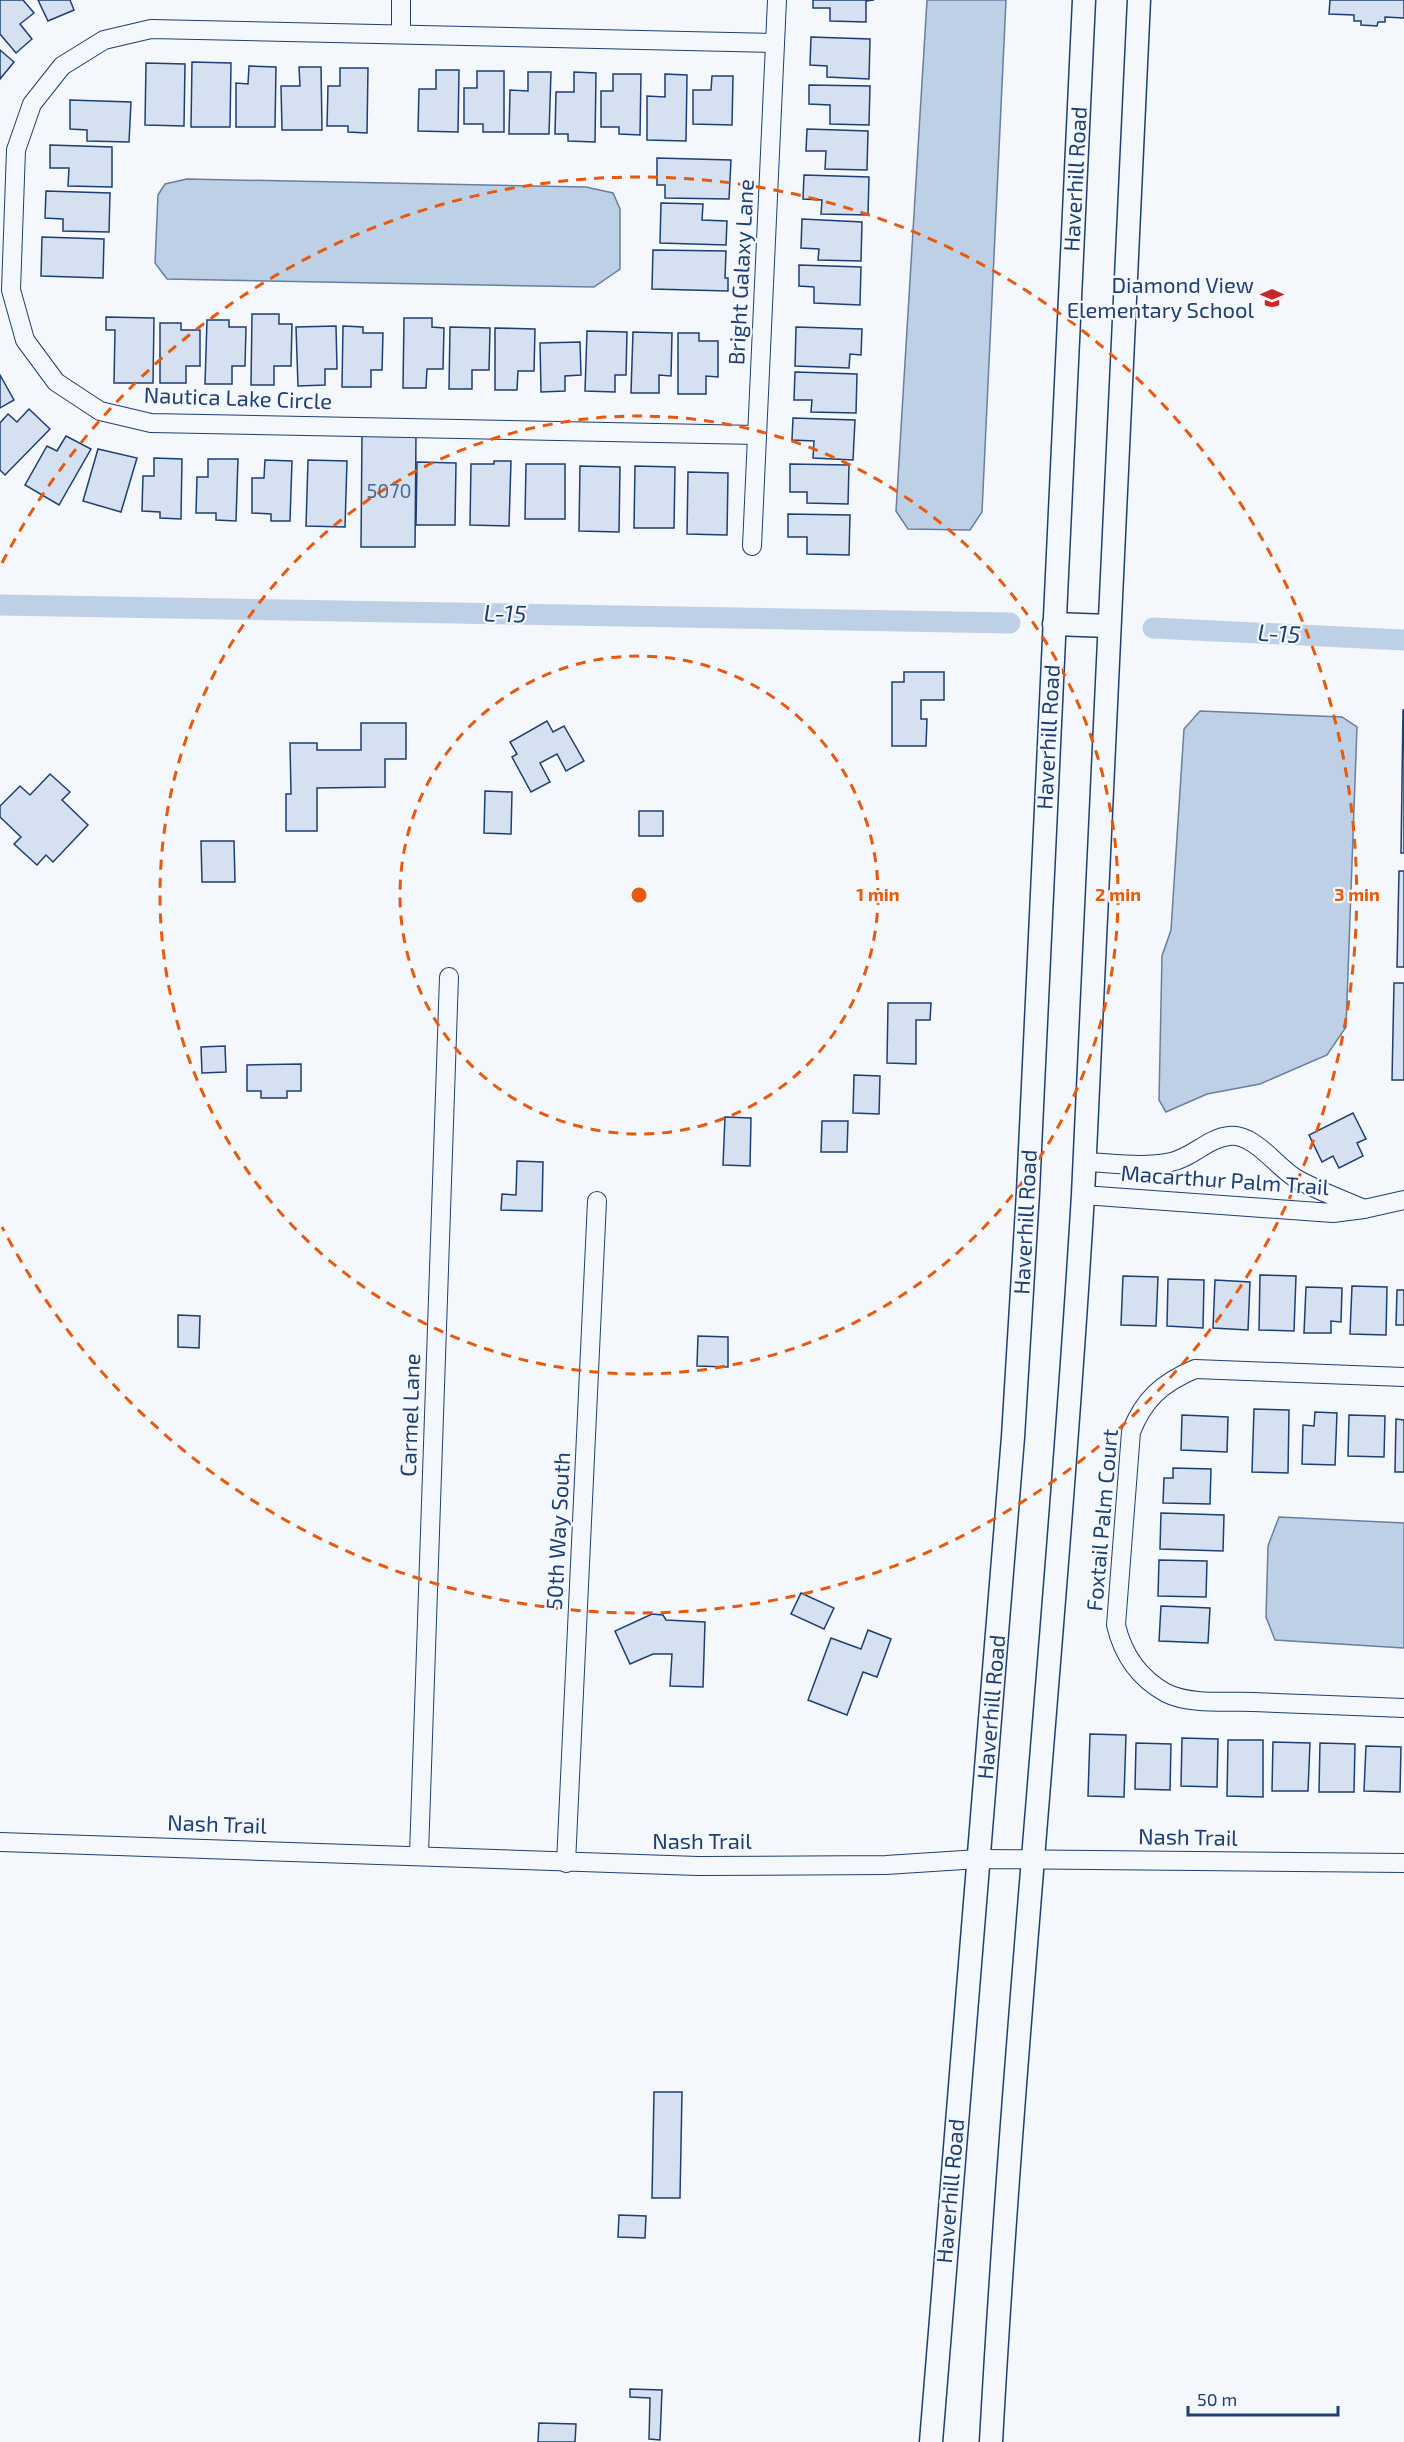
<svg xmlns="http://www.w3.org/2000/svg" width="1404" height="2442" viewBox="0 0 1404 2442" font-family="'Exo 2',sans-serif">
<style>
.water{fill:#bed0e5;stroke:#687fa3;stroke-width:1.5}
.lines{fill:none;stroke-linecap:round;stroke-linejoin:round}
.canal{stroke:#bed0e5;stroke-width:21}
.building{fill:#d5e0f0;stroke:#1d3f73;stroke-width:1.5}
.minor-casing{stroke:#1d3f73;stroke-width:20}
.tertiary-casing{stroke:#1d3f73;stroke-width:25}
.minor{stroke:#f4f7fb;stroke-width:18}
.tertiary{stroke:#f4f7fb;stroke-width:22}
.ring{fill:none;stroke:#e8590c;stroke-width:3;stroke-dasharray:10 8}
.labels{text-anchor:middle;stroke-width:4.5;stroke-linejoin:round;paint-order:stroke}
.number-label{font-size:20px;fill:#4b6792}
.street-label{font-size:22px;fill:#1d3f73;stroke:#f4f7fb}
.poi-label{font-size:22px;fill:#1d3f73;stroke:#f4f7fb;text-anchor:end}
.water-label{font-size:24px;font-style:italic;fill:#1d3f73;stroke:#f4f7fb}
.centre{fill:#e8590c;stroke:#f4f7fb;stroke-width:3}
.ring-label{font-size:18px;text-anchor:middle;font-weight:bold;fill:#e8590c;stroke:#f4f7fb;stroke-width:4.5;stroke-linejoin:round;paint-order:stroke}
</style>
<rect width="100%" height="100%" fill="#f4f7fb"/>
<!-- water -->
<g class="water">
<polygon points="927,0 1006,0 982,512 970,530 908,529 896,511"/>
<polygon points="187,179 586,187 613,193 620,209 620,269 594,287 167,279 155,263 158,195 165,184"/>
<polygon points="1200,711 1342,717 1357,727 1346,1027 1327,1055 1260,1084 1207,1094 1166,1112 1159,1100 1162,956 1171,930 1184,729"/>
<polygon points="1279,1517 1404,1523 1404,1648 1275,1640 1266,1617 1268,1546"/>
</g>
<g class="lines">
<!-- canal -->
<g class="canal">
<polyline points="0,605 1010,623"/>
<polyline points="1153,628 1404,640"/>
</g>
</g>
<!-- building -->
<g class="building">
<polygon points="0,0 23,0 34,13 20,24 32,39 16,53 0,34"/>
<polygon points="38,0 70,0 74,10 48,21"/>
<polygon points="813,0 874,0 866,1 866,22 830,21 830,8 813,8"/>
<polygon points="1330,0 1404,0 1404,18 1385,17 1385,22 1378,22 1377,26 1361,25 1361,21 1354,21 1354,15 1329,14"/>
<polygon points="811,37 870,39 869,79 827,77 827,66 810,65"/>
<polygon points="0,50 14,62 0,79"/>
<polygon points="192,62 231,63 230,127 191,127"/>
<polygon points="146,63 185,64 184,126 145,125"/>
<polygon points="249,66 276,67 275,127 236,127 236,83 248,84"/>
<polygon points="299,67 321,67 322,130 282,130 281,86 300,86"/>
<polygon points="340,68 368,68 367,133 348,132 348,126 327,126 328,86 340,86"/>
<polygon points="436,70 459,70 458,132 418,131 419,89 436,89"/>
<polygon points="477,71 504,71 504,132 483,132 483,124 464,124 464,88 477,88"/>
<polygon points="528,72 551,72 549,134 509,134 510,90 528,91"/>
<polygon points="574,72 596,73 595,142 568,141 568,134 555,134 556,92 574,92"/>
<polygon points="613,74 641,74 640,135 619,134 619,127 601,127 601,91 613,91"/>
<polygon points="665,74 687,75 686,141 647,140 647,96 665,97"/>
<polygon points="712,76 733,76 732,125 693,124 693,90 711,90"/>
<polygon points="809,85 870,86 869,125 830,124 830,105 809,104"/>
<polygon points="70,100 131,102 129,142 87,141 87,130 70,129"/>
<polygon points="807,129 868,131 867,170 825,169 826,151 806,151"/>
<polygon points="50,145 112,147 112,187 68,186 69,168 50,168"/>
<polygon points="657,158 731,160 729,199 665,198 665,185 657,185"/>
<polygon points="804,175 869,177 868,215 821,214 822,200 803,199"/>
<polygon points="46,191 110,193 109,232 63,231 63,219 45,218"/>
<polygon points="661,203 703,204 702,220 727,221 726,245 660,243"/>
<polygon points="802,219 862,222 861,261 818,260 819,249 801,248"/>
<polygon points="42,237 104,239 103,278 41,276"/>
<polygon points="653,250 726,251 725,278 728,278 728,291 652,289"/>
<polygon points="799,265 861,267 860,305 814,303 814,287 799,286"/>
<polygon points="252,314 279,314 279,324 292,324 291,366 274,366 274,385 251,385"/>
<polygon points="106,317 154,318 153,383 114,383 115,330 106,330"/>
<polygon points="404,318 432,318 432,327 444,328 443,369 427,369 426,388 403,388"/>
<polygon points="207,320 229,320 229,327 246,327 245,366 232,366 232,384 205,384"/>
<polygon points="160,323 181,323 181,330 200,330 200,366 186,366 186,383 160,383"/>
<polygon points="336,326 337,369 325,369 325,385 298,386 296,327"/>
<polygon points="343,326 363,327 363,333 383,333 382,370 371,370 371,387 342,387"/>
<polygon points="450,327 490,328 489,370 472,370 472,389 449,389"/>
<polygon points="796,327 862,329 861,355 850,354 849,368 795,366"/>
<polygon points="495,328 535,329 534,371 518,371 517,390 495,390"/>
<polygon points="587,331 627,332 626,375 615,375 615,392 585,391"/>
<polygon points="633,332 672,333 671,376 659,375 659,393 631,393"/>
<polygon points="678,333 699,333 699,341 718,341 718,377 706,376 706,394 678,394"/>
<polygon points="580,342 581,375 565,376 565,391 541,392 540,343"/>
<polygon points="795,372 857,374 856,413 811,412 812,400 794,400"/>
<polygon points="0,375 14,400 0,408"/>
<polygon points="29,409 50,429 5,475 0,470 0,423 8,414 17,422"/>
<polygon points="793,418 855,420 853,460 813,458 814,441 792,440"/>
<polygon points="362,435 416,435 415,547 361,547"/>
<polygon points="66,436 91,449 59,505 25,485 47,446 57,451"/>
<polygon points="98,449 137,458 121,512 83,501"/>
<polygon points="154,458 182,459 181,519 160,518 160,512 142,511 143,476 154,476"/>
<polygon points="208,459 238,459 236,521 216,520 216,513 196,513 197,477 208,477"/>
<polygon points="265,460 292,461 290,521 271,521 271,514 252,513 252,478 264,478"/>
<polygon points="308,460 347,461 345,527 306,526"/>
<polygon points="494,461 511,461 509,526 470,525 471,464 494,464"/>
<polygon points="417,462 456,463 455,525 416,525"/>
<polygon points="526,464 565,464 565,519 525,519"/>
<polygon points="790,464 849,465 848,504 807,503 807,492 790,492"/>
<polygon points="580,466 620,467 619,532 579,531"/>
<polygon points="635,466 675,467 674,528 634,528"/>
<polygon points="688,472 728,473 727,535 687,534"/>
<polygon points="788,514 850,515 849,555 807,554 807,537 788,537"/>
<polygon points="904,672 944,672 944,700 921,700 921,719 927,719 926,746 892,746 892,682 904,682"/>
<polygon points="1403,710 1404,710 1404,853 1401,853"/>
<polygon points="547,721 553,732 564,726 584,761 566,771 557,754 540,763 550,782 531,792 512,757 517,754 510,742"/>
<polygon points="361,723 406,723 406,759 385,759 385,787 317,788 317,831 286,831 286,794 291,794 290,743 317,743 317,750 361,750"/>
<polygon points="50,774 70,792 62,800 88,825 53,862 46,855 37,865 14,844 21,837 0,817 0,806 20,786 30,795"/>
<polygon points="485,791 512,792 511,834 484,833"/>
<rect x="639" y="811" width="24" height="25"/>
<polygon points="201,841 234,841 235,882 202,882"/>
<polygon points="1399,871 1404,871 1404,967 1397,967"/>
<polygon points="1394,983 1404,983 1404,1080 1392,1080"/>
<polygon points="888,1003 931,1003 930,1020 916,1020 916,1064 887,1063"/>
<polygon points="225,1046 226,1072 202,1073 201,1047"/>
<polygon points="301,1064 301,1091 287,1091 287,1098 261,1098 261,1091 247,1091 247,1065"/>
<polygon points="854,1075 880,1076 879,1114 853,1113"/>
<polygon points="1353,1113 1366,1139 1357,1143 1363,1156 1339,1168 1333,1156 1322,1162 1309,1135"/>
<polygon points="725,1117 751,1118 750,1166 723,1165"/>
<polygon points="822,1121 848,1121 847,1152 821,1152"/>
<polygon points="517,1161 543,1162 542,1211 501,1210 502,1194 516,1195"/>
<polygon points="1260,1275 1296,1276 1294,1331 1259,1330"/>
<polygon points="1123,1276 1158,1277 1156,1326 1121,1325"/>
<polygon points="1168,1279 1204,1280 1203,1328 1167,1326"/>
<polygon points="1215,1280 1250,1282 1248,1330 1213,1328"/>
<polygon points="1352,1286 1387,1287 1386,1335 1350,1334"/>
<polygon points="1306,1287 1342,1288 1341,1322 1331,1321 1331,1333 1304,1333"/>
<polygon points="1397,1290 1404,1290 1404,1325 1396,1325"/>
<polygon points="178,1315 200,1316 199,1348 178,1347"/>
<polygon points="698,1336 728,1337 728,1367 697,1366"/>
<polygon points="1254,1409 1289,1410 1288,1473 1252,1472"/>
<polygon points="1315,1412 1337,1413 1335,1465 1302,1464 1303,1425 1314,1426"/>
<polygon points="1182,1415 1228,1417 1227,1452 1181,1450"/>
<polygon points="1349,1415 1385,1416 1384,1457 1348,1456"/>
<polygon points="1396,1419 1404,1420 1404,1472 1395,1472"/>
<polygon points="1173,1468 1211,1469 1210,1504 1163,1503 1164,1478 1173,1478"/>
<polygon points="1161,1513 1224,1515 1223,1551 1160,1549"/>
<polygon points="1159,1560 1207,1561 1206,1597 1158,1596"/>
<polygon points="801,1593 834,1608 824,1629 791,1614"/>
<polygon points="1161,1606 1210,1608 1208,1643 1159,1641"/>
<polygon points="652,1614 663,1615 666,1620 705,1622 703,1687 670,1686 672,1654 653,1654 630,1664 615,1631"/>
<polygon points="868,1630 891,1639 877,1677 863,1672 847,1715 808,1700 831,1638 861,1649"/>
<polygon points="1090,1734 1126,1735 1124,1797 1088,1796"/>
<polygon points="1182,1738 1218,1739 1217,1787 1181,1786"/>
<polygon points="1228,1740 1263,1740 1263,1797 1227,1796"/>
<polygon points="1273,1742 1310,1743 1308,1791 1272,1791"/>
<polygon points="1136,1743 1171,1744 1170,1790 1135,1789"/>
<polygon points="1320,1743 1355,1744 1354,1792 1319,1792"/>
<polygon points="1366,1746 1401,1747 1400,1792 1364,1791"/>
<polygon points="654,2092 682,2092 680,2198 652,2198"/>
<polygon points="619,2215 646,2216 645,2238 618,2237"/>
<polygon points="630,2389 662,2390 660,2440 649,2439 650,2398 630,2397"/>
<polygon points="539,2423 576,2424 575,2442 538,2442"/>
</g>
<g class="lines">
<!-- minor casing -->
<g class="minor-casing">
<g id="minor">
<polyline points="401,34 401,0"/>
<polyline points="757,435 151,423 100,411 56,382 25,340 11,290 16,150 32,104 62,66 104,40 151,29 775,43"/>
<polyline points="752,546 777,0"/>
<path d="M 1083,1195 L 1333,1213 L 1364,1209 C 1342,1199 1318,1191 1297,1179 C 1277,1168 1255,1133 1229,1136 C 1208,1138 1192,1158 1171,1162 C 1143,1168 1112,1163 1084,1162"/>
<polyline points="1364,1209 1404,1200"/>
<path d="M 1404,1377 L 1195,1369 C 1162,1383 1144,1399 1131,1432 L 1116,1625 C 1123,1655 1139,1678 1166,1693 C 1190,1705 1226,1701 1253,1702 C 1303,1704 1354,1706 1404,1708"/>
<polyline points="0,1842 698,1866 886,1865 979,1859 1404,1863"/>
<polyline points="419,1854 449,977"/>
<polyline points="566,1863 597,1201"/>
</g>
</g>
<!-- tertiary casing -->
<g class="tertiary-casing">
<g id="tertiary">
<polyline points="1054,624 1109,626"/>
<polyline points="931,2442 1013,1437 1028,1192 1084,0"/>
<path d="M 991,2442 C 1014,2026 1058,1611 1083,1195 L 1139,0"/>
</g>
</g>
<!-- minor -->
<use href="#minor" class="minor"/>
<!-- tertiary -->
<use href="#tertiary" class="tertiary"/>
</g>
<!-- distance rings -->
<g class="ring">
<circle cx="639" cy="895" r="239"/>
<circle cx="639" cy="895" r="479"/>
<path d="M2 563A718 718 0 1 1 2 1227"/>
</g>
<!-- icons -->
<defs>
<g id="school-bare" transform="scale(1.8)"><path d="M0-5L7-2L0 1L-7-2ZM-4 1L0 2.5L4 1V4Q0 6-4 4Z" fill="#c62828" stroke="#f4f7fb" stroke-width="2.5" paint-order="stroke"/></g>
</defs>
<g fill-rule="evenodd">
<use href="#school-bare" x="1272" y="298"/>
</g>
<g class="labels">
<!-- number labels -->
<g class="number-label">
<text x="389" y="498">5070</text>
</g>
<!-- street labels -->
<g class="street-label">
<text transform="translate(1075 179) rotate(-87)" y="8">Haverhill Road</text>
<text transform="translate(741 272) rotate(-87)" y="8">Bright Galaxy Lane</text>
<text transform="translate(238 398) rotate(2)" y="8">Nautica Lake Circle</text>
<text transform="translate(1048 737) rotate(-87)" y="8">Haverhill Road</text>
<text transform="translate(1225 1180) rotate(4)" y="8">Macarthur Palm Trail</text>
<text transform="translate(1025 1222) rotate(-87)" y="8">Haverhill Road</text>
<text transform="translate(410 1415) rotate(-88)" y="8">Carmel Lane</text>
<text transform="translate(1102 1520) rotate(-85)" y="8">Foxtail Palm Court</text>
<text transform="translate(558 1531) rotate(-87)" y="8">50th Way South</text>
<text transform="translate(991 1707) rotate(-85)" y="8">Haverhill Road</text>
<text transform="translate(217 1824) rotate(2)" y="8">Nash Trail</text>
<text transform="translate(1188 1837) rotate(1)" y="8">Nash Trail</text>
<text x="702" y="1849">Nash Trail</text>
<text transform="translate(950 2191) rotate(-85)" y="8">Haverhill Road</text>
</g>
<!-- poi labels -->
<g class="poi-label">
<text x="1254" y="293">Diamond View<tspan x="1254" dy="25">Elementary School</tspan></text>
</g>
<!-- water labels -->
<g class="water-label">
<text transform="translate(505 614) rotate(1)" y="8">L-15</text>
<text transform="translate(1279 634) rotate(3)" y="8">L-15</text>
</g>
</g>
<circle cx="639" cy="895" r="9" class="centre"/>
<g class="ring-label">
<text x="878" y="901">1 min</text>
<text x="1118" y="901">2 min</text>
<text x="1357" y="901">3 min</text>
</g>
<!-- scale -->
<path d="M1188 2406v9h150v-9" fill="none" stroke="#1d3f73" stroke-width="3"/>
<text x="1197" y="2406" font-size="18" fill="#1d3f73" stroke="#f4f7fb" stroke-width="4.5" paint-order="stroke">50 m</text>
</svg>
